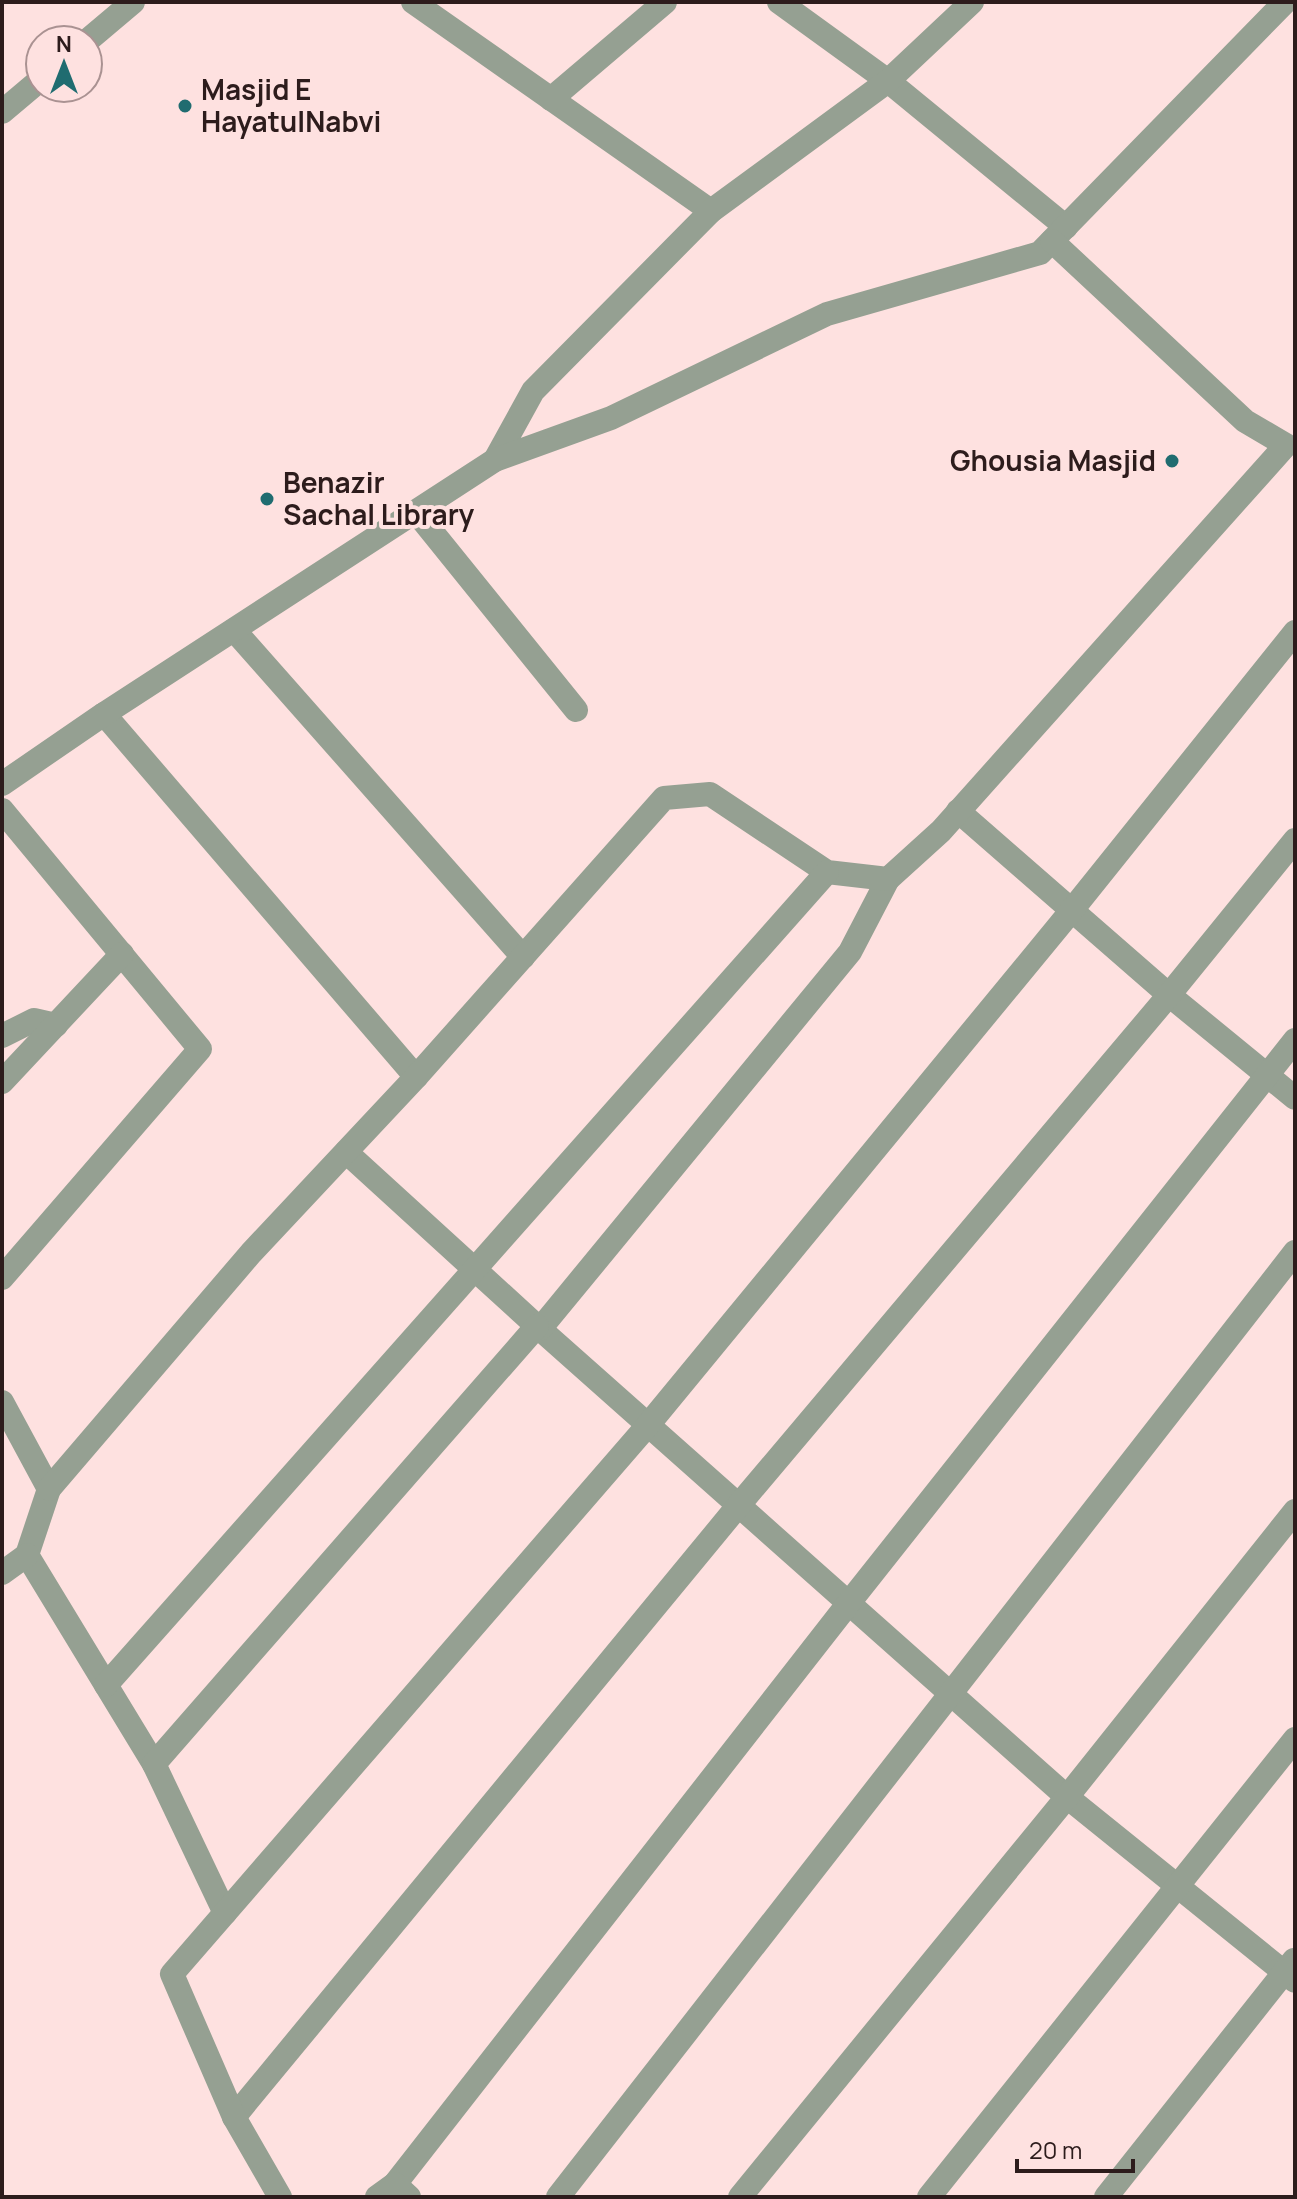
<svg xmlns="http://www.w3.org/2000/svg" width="1297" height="2199" viewBox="0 0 1297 2199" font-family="Manrope,sans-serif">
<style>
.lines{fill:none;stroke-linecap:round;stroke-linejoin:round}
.minor{stroke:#95a092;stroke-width:24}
.poi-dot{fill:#206c70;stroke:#fee1e0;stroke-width:3}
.labels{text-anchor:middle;stroke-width:8;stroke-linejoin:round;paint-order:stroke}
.poi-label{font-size:28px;font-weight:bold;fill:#2d1c1c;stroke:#fee1e0;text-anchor:start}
</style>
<rect width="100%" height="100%" fill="#fee1e0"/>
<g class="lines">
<!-- minor -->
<g class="minor">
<polyline points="413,2 711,211"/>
<polyline points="779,2 888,81 1066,227"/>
<polyline points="88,40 133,2"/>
<polyline points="551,99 665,2"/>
<polyline points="2,112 40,80"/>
<polyline points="495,460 533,391 711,211 888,81 972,2"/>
<polyline points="416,512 576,710"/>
<polyline points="234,630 523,957"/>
<polyline points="104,714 416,1077"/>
<polyline points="2,784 104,714 495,460 611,418 827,314 1040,253 1285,2"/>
<polyline points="2,810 200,1049 2,1278"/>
<polyline points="958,811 1169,995 1295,1098"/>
<polyline points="2,1036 34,1020 56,1025"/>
<polyline points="2,1082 122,954"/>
<polyline points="346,1152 540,1329 1067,1797 1295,1981"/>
<polyline points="540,1329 850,952 888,879"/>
<polyline points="2,1402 49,1489 27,1555 154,1764"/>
<polyline points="49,1489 251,1253 416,1077 664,798 710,794 827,872 888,879 941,831 1286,445 1245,421 1052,241"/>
<polyline points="2,1573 27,1555"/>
<polyline points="106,1685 827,872"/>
<polyline points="225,1913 154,1764 537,1326"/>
<polyline points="234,2117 738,1506 1169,995 1295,840"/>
<polyline points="395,2184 848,1604 1295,1040"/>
<polyline points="280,2197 234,2117 172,1974 648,1425 1072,910 1295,632"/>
<polyline points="377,2197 395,2184 409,2197"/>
<polyline points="558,2197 1295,1252"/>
<polyline points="740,2197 1067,1797 1295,1511"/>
<polyline points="929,2197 1295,1739"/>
<polyline points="1106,2197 1294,1960"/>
</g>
</g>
<!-- markers -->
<g class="poi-dot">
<circle cx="185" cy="106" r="8"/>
<circle cx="1172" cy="461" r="8"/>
<circle cx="267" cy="499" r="8"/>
</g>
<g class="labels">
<!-- poi labels -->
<g class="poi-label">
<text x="201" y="100">Masjid E<tspan x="201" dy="32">HayatulNabvi</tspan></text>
<text x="1156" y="471" text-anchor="end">Ghousia Masjid</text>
<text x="283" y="493">Benazir<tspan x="283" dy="32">Sachal Library</tspan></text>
</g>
</g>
<!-- border -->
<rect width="1297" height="2199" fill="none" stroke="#2d1c1c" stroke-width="8"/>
<!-- north arrow -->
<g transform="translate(64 64)"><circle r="38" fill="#fee1e0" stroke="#aa9292" stroke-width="2"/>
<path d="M0-6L14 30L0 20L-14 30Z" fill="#206c70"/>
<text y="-12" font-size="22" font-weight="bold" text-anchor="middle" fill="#2d1c1c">N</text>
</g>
<!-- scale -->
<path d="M1017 2159v12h116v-12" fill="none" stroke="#2d1c1c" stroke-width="4"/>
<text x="1029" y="2159" font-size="24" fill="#2d1c1c" stroke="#fee1e0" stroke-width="6" paint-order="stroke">20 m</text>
</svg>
